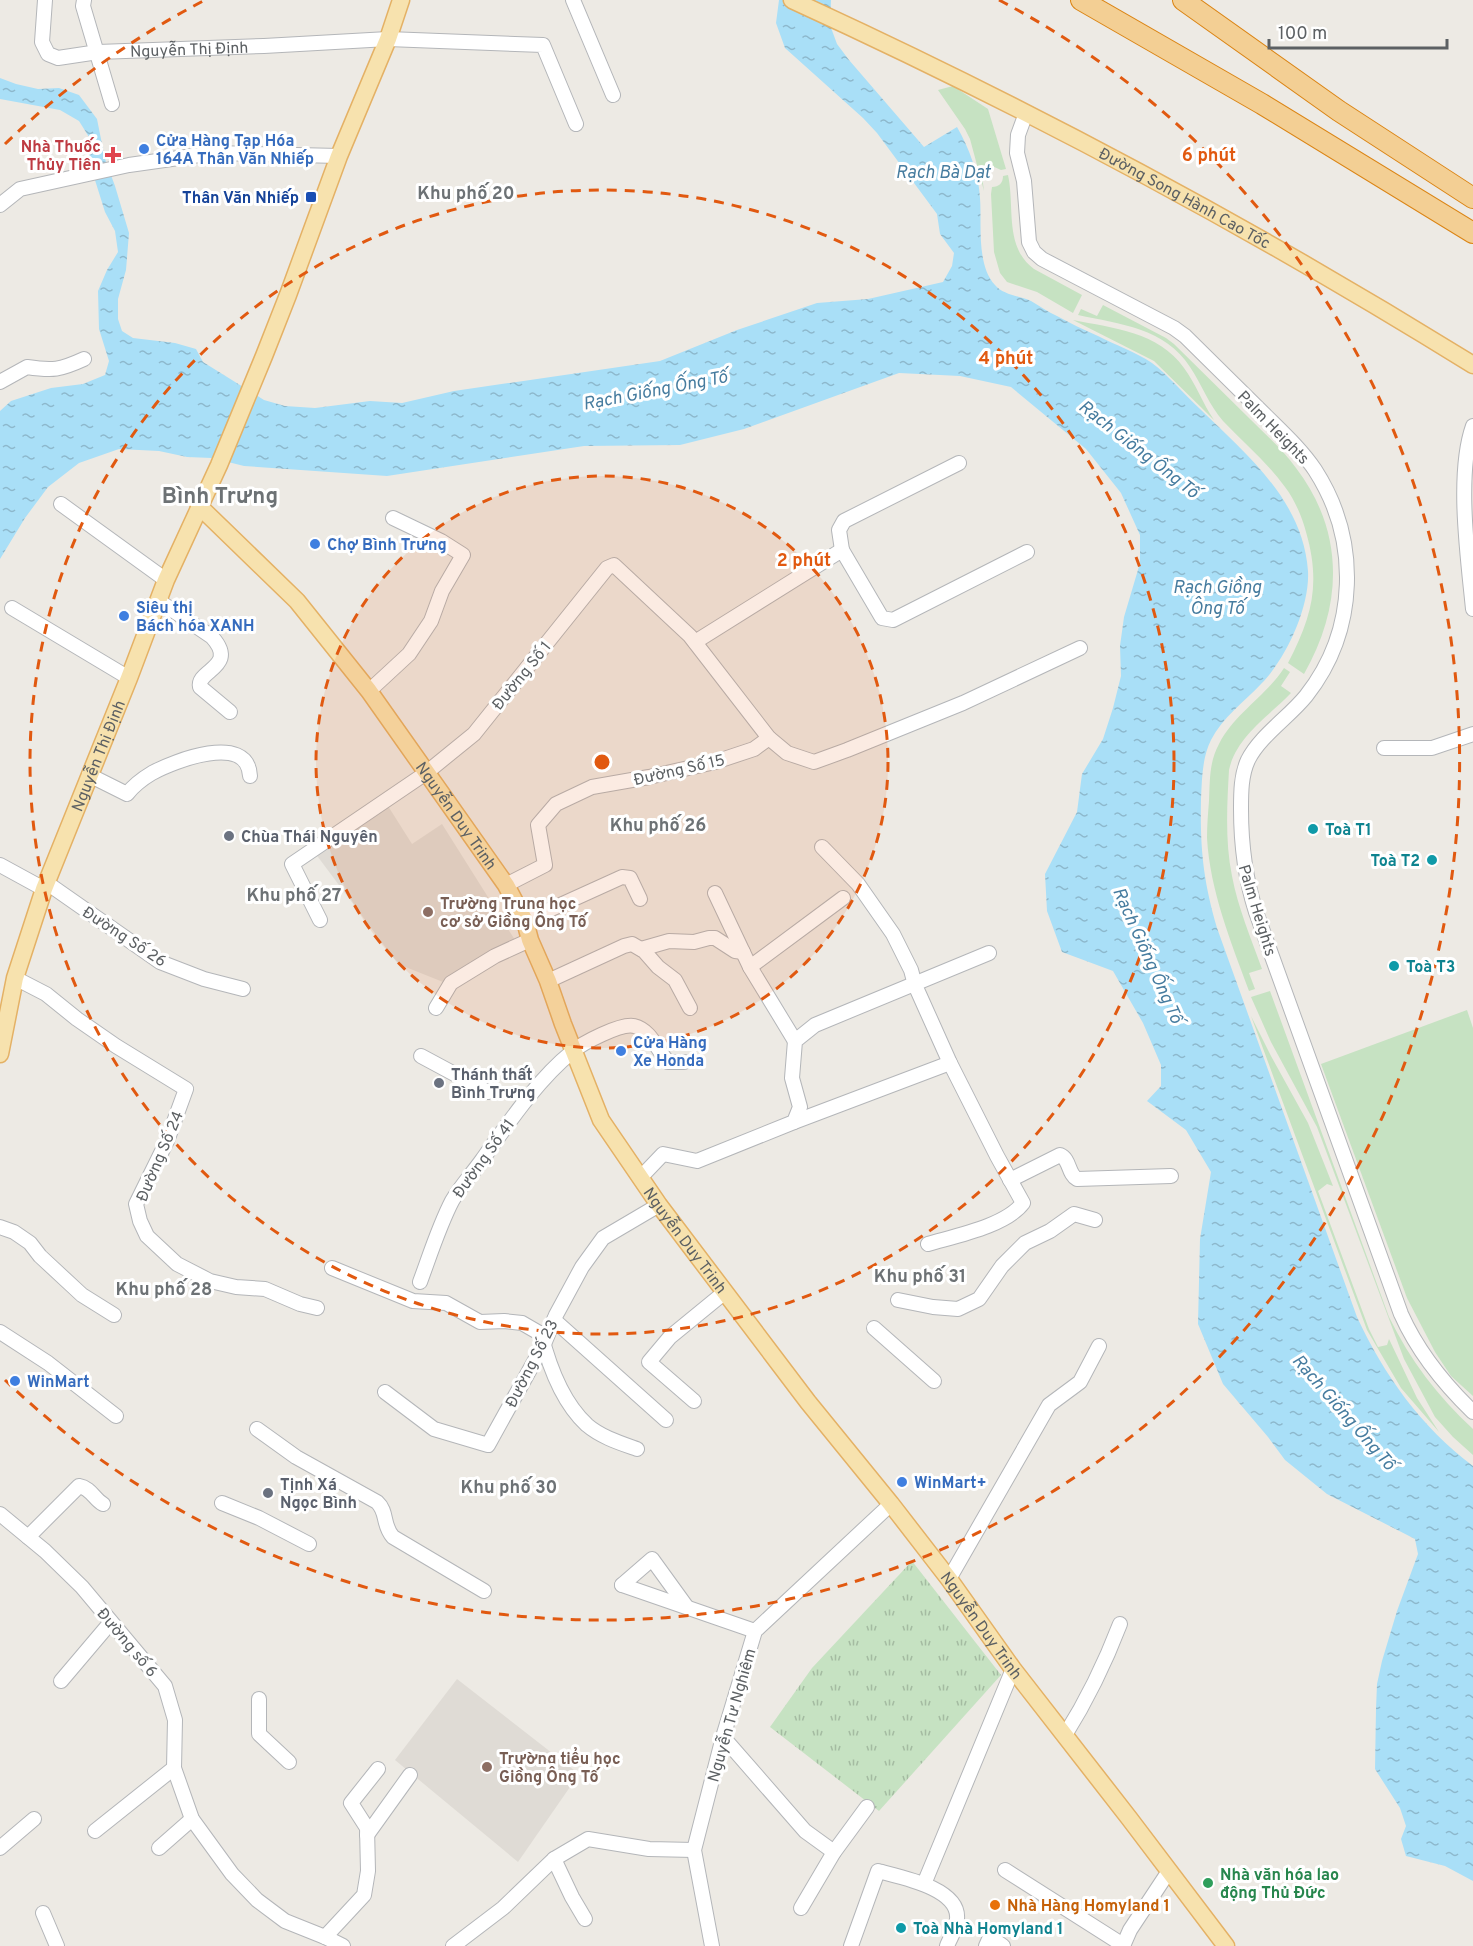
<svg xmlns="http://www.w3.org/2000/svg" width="1473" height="1946" viewBox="0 0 1473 1946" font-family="Overpass,sans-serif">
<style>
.education{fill:#dfdbd5}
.grass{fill:#c6e2c2}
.park{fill:url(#park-tufts)}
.water{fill:url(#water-ripples)}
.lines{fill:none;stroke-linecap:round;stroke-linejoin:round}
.minor-casing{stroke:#b4b6b9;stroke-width:16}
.major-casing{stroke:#e4b165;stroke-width:19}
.highway-casing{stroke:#db8515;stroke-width:22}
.minor{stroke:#fff;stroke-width:14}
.major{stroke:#f7e2ae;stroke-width:16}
.highway{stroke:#f3cf94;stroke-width:20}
.ring{fill:none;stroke:#e15910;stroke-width:3;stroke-dasharray:10 8}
.shop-dot{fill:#3f7fe0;stroke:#fff;stroke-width:2}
.health-dot{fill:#e0444e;stroke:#fff;stroke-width:2}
.transit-dot{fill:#1a4fb4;stroke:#fff;stroke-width:2}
.culture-dot{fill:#0f9aa8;stroke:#fff;stroke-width:2}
.worship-dot{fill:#6b7280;stroke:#fff;stroke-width:2}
.education-dot{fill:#8d6e63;stroke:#fff;stroke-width:2}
.leisure-dot{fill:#2e9e5b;stroke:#fff;stroke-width:2}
.food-dot{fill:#e8710a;stroke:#fff;stroke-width:2}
.labels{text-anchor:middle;stroke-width:6;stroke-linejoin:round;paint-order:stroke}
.street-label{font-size:16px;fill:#5c6063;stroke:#fff}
.shop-label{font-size:16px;font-weight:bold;fill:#366cbe;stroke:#fff;text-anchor:start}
.health-label{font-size:16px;font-weight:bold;fill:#be3a42;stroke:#fff;text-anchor:end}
.transit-label{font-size:16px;font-weight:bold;fill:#164399;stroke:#fff;text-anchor:end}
.culture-label{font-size:16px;font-weight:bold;fill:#0d838f;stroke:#fff;text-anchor:start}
.worship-label{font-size:16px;font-weight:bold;fill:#5b616d;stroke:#fff;text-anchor:start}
.education-label{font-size:16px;font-weight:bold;fill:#785e54;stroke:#fff;text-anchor:start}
.leisure-label{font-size:16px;font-weight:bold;fill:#27864d;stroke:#fff;text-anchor:start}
.food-label{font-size:16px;font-weight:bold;fill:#c56008;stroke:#fff;text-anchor:start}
.water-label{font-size:18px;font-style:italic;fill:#467c9f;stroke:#fff}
.neighbourhood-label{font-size:18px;font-weight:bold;fill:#6d7275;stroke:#fff}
.district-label{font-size:22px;font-weight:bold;fill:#6d7275;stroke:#fff}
.centre{fill:#e15910;stroke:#fff;stroke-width:3}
.ring-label{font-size:18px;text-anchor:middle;font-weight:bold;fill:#e15910;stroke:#fff;stroke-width:6;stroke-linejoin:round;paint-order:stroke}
</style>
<defs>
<pattern id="park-tufts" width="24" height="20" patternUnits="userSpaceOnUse" patternTransform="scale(1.5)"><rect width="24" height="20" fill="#c6e2c2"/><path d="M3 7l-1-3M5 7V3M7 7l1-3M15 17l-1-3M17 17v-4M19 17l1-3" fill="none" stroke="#a4bba1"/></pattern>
<pattern id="water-ripples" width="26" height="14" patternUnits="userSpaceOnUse" patternTransform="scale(1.5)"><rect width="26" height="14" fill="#a9dff7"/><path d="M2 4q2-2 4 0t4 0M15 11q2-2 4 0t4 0" fill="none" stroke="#8db8cc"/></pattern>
</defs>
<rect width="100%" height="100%" fill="#edeae4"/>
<!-- education -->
<g class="education">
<polygon points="388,806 412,844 442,824 515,940 443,982 398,964 315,853"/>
<polygon points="457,1679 579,1774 518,1862 395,1760"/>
</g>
<!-- grass -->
<g class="grass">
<polygon points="953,86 988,109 1006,169 1001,170 992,166 984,170 982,176 984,191 970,139 965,129 938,90"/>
<path d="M 1008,175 C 1015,207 1004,247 1034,269 L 1082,295 L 1073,313 L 1037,292 L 1007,282 L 1000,273 L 994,252 L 991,194 L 992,187 C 999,187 1003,183 1003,176 Z"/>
<path d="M 1103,305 L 1166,338 L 1174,344 C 1199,369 1224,393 1249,418 C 1265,434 1283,450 1296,468 C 1345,532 1343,606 1304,674 L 1288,663 C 1312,617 1321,584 1306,532 C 1302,517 1295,500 1285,487 C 1267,462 1244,443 1223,421 C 1209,405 1202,385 1190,367 C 1165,328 1120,324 1078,315 L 1081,309 L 1097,316 Z"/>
<path d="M 1073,320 C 1113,328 1159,332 1184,368 C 1196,384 1203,404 1214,420 L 1154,361 Z"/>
<path d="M 1284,668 L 1290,672 L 1281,686 L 1291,693 C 1269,716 1236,737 1229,770 C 1227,805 1225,842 1232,876 C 1238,908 1251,938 1262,969 L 1249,973 L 1255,989 L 1249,991 C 1231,942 1210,891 1207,838 C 1207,826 1208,813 1209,801 C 1210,781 1209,762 1219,744 C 1234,714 1266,696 1284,668 Z"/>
<path d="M 1270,991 L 1389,1317 C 1410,1360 1438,1397 1473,1429 L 1473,1455 L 1453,1437 L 1435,1417 L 1404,1359 L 1317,1127 L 1271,1042 L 1251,997 Z"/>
<polygon points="1467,1010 1473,1028 1473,1396 1451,1376 1435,1352 1407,1298 1321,1064"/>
<polygon points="1251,1016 1271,1056 1308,1123 1333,1186 1327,1184 1318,1191 1369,1329 1378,1347 1387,1345 1389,1339 1417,1398 1439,1432 1401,1388 1367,1330"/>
</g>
<!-- park -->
<polygon class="park" points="912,1561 1001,1675 879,1811 770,1727 812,1668"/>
<!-- water -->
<path class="water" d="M 779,0 L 831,0 L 830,25 L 837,44 L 849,60 L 924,147 L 957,127 C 969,148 979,174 980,198 C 982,223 976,265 995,285 C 1003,295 1020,296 1031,301 C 1040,306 1048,312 1057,316 C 1070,323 1084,330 1098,336 C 1115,345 1136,352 1152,363 C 1167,374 1185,395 1199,408 C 1246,454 1303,500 1308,571 C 1310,607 1286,659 1261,684 C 1244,702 1222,718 1211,740 C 1202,758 1202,779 1201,799 C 1200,848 1203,880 1217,928 L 1357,1317 C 1384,1375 1421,1427 1473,1466 L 1473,1881 L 1445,1866 L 1406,1856 L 1401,1839 L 1406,1826 L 1400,1808 L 1375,1769 L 1376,1709 L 1377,1684 L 1382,1661 L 1397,1611 L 1418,1554 L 1415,1539 L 1327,1494 L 1285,1460 L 1268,1437 L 1223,1384 L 1198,1324 L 1200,1239 L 1211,1172 L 1186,1130 L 1147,1101 L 1161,1086 L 1161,1065 L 1143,1023 L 1113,971 L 1062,952 L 1047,911 L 1045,874 L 1077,812 L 1082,774 L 1103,739 L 1113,708 L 1121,676 L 1120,646 L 1124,617 L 1140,563 L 1140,535 L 1121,493 L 1086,449 L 1011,387 L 960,376 L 899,373 L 744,429 L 680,445 L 584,446 L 387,476 L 244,466 L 212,458 L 187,457 L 159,451 L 119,449 L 79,463 L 48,487 L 25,518 L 0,559 L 0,411 L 11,401 L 51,388 L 83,384 L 105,375 L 109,361 L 99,329 L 98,291 L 107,270 L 118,252 L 115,231 L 105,212 L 89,161 L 89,137 L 79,121 L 60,110 L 0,99 L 0,78 L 16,84 L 38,89 L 59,88 L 79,95 L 97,119 L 105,159 L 115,186 L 129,233 L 126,270 L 118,299 L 118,319 L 122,331 L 133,338 L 175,343 L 196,349 L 203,362 L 264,400 L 285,406 L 315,408 L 370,401 L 402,403 L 454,391 L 660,361 L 737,330 L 817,303 L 868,299 L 943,282 L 952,266 L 954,253 L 940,234 L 937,214 L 877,133 L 863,118 L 785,48 L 776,23 Z"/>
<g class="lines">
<!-- minor casing -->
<g class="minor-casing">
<g id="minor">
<path id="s1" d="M 45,0 L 42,42 L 48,54 L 58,58 L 98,52 L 264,46 L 388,39 L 543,45 L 576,124"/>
<polyline points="84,0 83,6 112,104"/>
<polyline points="573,0 613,95"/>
<path d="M 1026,113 L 1018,135 L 1017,153 L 1024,181 L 1029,242 L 1034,252 L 1042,259 L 1174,328 L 1185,336 C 1211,362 1237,387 1263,413 C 1281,431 1301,449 1315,470 C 1360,540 1358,630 1306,696 C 1289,717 1260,736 1248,760 C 1241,775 1241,793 1241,809 C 1241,846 1245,878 1256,912 L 1401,1314 C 1418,1352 1444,1384 1473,1412"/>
<polyline points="0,205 20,189 129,165 214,153 339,156"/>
<path d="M 0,382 L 27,367 C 53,371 60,370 84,359"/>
<path d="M 1473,426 C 1456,474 1468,558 1473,609"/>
<polyline points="61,504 166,580"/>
<polyline points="842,550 839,530 844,521 959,463"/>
<path d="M 159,601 L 212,637 C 239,667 196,670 200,687 L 230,712"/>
<polyline points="12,608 129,678"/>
<polyline points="695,642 842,550 882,618 893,620 1027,552"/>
<polyline points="369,691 409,654 431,621 442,591 463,555 441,541 393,518"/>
<polyline points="1384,748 1432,748 1473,734"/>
<path d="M 89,775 L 127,794 C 134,785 142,779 152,773 C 174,761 248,732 250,776"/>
<path d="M 822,847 L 858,884 L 893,934 L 911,970 L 915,985 L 950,1063 L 997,1156 L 1023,1203 C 1006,1226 955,1236 928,1244"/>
<polyline points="0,865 44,889"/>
<polyline points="47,883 160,962 204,979 243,989"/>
<polyline points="506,885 545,865 538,825 556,804 592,787 649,777 715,762 754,749 769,738"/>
<polyline points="715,893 750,967 795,1041"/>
<polyline points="320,920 292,864 426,773 474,734 607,568 614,565 690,636 769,738 787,753 814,762 847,750 963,703 1080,648"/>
<polyline points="525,921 622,877 630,878 640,899"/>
<polyline points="641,949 669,941 694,942 709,938 715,938 735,951 743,952"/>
<polyline points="750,967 843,898"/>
<polyline points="15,978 46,994 77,1019 116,1046 186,1089 167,1141 136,1204 140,1221 147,1236 177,1264 210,1281 236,1287 265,1289 300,1304 317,1308"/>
<polyline points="548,981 624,946 632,944 644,951 658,967 675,980 690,1008"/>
<polyline points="436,1008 451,983 495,956 530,940"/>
<polyline points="421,1056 488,1092"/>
<polyline points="794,1122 950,1063"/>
<polyline points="641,1177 663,1154 697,1161 794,1122 800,1107 792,1078 795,1041 815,1025 989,953"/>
<path d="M 1010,1180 L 1060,1155 C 1070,1159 1068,1174 1077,1179 L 1171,1176"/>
<polyline points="0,1227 14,1232 30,1243 40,1256 82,1295 114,1315"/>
<path d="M 332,1268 L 413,1301 L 446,1303 L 480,1322 L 504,1321 L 522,1323 L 541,1334 C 549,1366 562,1402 587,1425 C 601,1437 620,1443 637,1449"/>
<path d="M 420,1282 C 430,1255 439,1226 452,1201 C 460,1187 472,1174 482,1160 C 507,1125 538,1079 572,1052 C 582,1043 621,1023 634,1026 C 651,1030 657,1050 668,1062 L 684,1062"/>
<polyline points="898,1300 933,1307 958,1309 979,1299 1002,1266 1025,1243 1050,1231 1074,1214 1095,1220"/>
<polyline points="554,1320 666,1420"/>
<polyline points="874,1328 934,1381"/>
<polyline points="0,1332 48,1363 116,1416"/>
<polyline points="385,1392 434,1429 488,1445 544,1344 556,1315 582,1267 603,1238 659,1205"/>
<polyline points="694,1401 649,1362 670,1337 725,1292"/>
<path d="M 257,1429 L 296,1457 L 377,1502 C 388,1512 382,1525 393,1537 L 484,1591"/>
<polyline points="222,1503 259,1518 309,1544"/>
<polyline points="0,1514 45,1551 82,1587 165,1686 175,1720 174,1768 192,1819 232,1874 257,1900 285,1921 325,1937 343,1946"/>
<path d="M 28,1537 L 79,1486 C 91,1488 94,1499 103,1504"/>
<polyline points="949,1579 1049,1405 1080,1382 1099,1346"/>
<polyline points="622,1585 755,1631"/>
<polyline points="622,1585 652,1559 686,1606"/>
<polyline points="61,1681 111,1622"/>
<polyline points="259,1699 259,1734 289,1762"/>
<path d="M 1065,1735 C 1087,1700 1105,1663 1120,1624"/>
<polyline points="723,1737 805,1831 834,1852"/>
<polyline points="95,1831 174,1768"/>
<polyline points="367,1835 410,1775"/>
<polyline points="0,1848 34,1819"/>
<polyline points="159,1848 192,1819"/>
<polyline points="554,1859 572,1897 585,1919"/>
<polyline points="1005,1870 1123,1945"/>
<polyline points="924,1884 1013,1669"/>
<polyline points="801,1908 834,1852 867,1807"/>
<polyline points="43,1913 57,1946"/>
<polyline points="325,1937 364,1895 368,1871 367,1828 351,1803 378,1769"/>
<polyline points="453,1946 503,1908 554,1859 588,1839 649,1849 694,1850"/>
<polyline points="712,1946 694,1850 723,1737 755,1631 891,1504"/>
<path d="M 851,1946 L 878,1871 C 900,1877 960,1888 957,1919 C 957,1928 950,1938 947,1946"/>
<polyline points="986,1946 990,1937 1003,1946"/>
<polyline points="1123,1946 1130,1930 1169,1871"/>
</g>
</g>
<!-- major casing -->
<g class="major-casing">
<g id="major">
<path id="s2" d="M 792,0 C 1026,107 1254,229 1473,365"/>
<path id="s3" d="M 199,506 L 297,601 L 369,691 L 506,885 L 525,921 L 530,940 L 548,981 L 563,1024 L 601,1120 L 659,1205 L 808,1402 L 891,1504 L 949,1579 L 1013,1669 L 1129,1818 L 1226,1946"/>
<path id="s4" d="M 0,1054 L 15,978 L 44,889 L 129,678 L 166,580 L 219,465 L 264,356 L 288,295 L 339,156 L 388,39 L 401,0"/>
</g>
</g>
<!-- highway casing -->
<g class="highway-casing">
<g id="highway">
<polyline points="1081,0 1262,104 1473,233"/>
<polyline points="1183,0 1339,111 1473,198"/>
</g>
</g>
<!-- minor -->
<use href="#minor" class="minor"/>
<!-- major -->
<use href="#major" class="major"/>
<!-- highway -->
<use href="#highway" class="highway"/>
</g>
<!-- distance rings -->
<circle cx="602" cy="762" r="286" fill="#e15910" fill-opacity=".12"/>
<g class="ring">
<circle cx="602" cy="762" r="286"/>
<circle cx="602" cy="762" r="572"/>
<path d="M5 144A859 859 0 0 1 205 0M999 0A859 859 0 1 1 5 1380"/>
</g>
<!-- markers -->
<g class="shop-dot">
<circle cx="144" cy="149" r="6"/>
<circle cx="315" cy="544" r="6"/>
<circle cx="124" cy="616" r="6"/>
<circle cx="621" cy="1051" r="6"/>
<circle cx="15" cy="1381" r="6"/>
<circle cx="902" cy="1482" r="6"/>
</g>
<path class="health-dot" d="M110 146h6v6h6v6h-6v6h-6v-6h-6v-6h6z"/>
<rect class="transit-dot" x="305" y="191" width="12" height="12" rx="3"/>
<g class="culture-dot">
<circle cx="1313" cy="829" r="6"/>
<circle cx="1432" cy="860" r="6"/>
<circle cx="1394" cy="966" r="6"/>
<circle cx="901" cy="1928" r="6"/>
</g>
<g class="worship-dot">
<circle cx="229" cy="836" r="6"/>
<circle cx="439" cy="1083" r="6"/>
<circle cx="268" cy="1493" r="6"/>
</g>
<g class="education-dot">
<circle cx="428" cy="912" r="6"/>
<circle cx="487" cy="1767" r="6"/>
</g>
<circle class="leisure-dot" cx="1208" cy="1883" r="6"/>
<circle class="food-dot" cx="995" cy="1905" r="6"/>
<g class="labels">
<!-- street labels -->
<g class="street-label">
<text dy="6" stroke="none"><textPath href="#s1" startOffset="198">Nguyễn Thị Định</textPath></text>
<text dy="6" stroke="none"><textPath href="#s2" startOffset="440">Đường Song Hành Cao Tốc</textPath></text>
<text transform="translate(1274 427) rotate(46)" y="6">Palm Heights</text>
<text transform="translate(521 675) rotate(-51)" y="6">Đường Số 1</text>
<text dy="6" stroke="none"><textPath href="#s4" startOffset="315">Nguyễn Thị Định</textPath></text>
<text transform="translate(679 769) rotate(-13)" y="6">Đường Số 15</text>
<text dy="6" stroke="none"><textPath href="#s3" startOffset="404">Nguyễn Duy Trinh</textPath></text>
<text transform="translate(1258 910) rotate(73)" y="6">Palm Heights</text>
<text transform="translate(125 936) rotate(33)" y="6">Đường Số 26</text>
<text transform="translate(159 1156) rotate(-67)" y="6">Đường Số 24</text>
<text transform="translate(483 1158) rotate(-54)" y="6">Đường Số 41</text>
<text dy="6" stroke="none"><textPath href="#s3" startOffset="890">Nguyễn Duy Trinh</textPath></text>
<text transform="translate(531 1363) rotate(-63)" y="6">Đường Số 23</text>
<text dy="6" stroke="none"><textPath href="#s3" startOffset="1376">Nguyễn Duy Trinh</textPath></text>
<text transform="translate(128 1642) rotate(50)" y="6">Đường số 6</text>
<text transform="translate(731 1715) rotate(-74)" y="6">Nguyễn Tư Nghiêm</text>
</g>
<!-- shop labels -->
<g class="shop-label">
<text x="156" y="146">Cửa Hàng Tạp Hóa<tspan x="156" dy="18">164A Thân Văn Nhiếp</tspan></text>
<text x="327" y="550">Chợ Bình Trưng</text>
<text x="136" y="613">Siêu thị<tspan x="136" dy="18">Bách hóa XANH</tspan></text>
<text x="633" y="1048">Cửa Hàng<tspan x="633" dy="18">Xe Honda</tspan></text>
<text x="27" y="1387">WinMart</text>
<text x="914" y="1488">WinMart+</text>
</g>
<!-- health labels -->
<g class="health-label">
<text x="101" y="152">Nhà Thuốc<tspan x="101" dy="18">Thủy Tiên</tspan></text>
</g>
<!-- transit labels -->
<g class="transit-label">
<text x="299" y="203">Thân Văn Nhiếp</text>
</g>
<!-- culture labels -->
<g class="culture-label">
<text x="1325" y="835">Toà T1</text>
<text x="1420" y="866" text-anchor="end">Toà T2</text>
<text x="1406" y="972">Toà T3</text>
<text x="913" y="1934">Toà Nhà Homyland 1</text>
</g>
<!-- worship labels -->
<g class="worship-label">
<text x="241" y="842">Chùa Thái Nguyên</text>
<text x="451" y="1080">Thánh thất<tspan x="451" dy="18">Bình Trưng</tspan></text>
<text x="280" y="1490">Tịnh Xá<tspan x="280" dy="18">Ngọc Bình</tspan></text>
</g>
<!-- education labels -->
<g class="education-label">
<text x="440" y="909">Trường Trung học<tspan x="440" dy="18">cơ sở Giồng Ông Tố</tspan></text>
<text x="499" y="1764">Trường tiểu học<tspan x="499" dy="18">Giồng Ông Tố</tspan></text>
</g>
<!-- leisure labels -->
<g class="leisure-label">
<text x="1220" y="1880">Nhà văn hóa lao<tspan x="1220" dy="18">động Thủ Đức</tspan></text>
</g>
<!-- food labels -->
<g class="food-label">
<text x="1007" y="1911">Nhà Hàng Homyland 1</text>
</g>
<!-- water labels -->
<g class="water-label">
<text x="943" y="178">Rạch Bà Dạt</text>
<text transform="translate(655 390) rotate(-11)" y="6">Rạch Giống Ống Tố</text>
<text transform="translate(1139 449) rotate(38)" y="6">Rạch Giống Ống Tố</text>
<text x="1217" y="593">Rạch Giồng<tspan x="1217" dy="21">Ông Tố</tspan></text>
<text transform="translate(1148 955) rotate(66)" y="6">Rạch Giống Ống Tố</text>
<text transform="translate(1344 1412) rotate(49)" y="6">Rạch Giống Ống Tố</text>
</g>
<!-- neighbourhood labels -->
<g class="neighbourhood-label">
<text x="466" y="199">Khu phố 20</text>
<text x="658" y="831">Khu phố 26</text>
<text x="294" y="901">Khu phố 27</text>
<text x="920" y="1282">Khu phố 31</text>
<text x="164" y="1295">Khu phố 28</text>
<text x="509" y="1493">Khu phố 30</text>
</g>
<!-- district labels -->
<g class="district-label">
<text x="220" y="503">Bình Trưng</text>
</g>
</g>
<circle cx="602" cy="762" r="9" class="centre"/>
<g class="ring-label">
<text x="1209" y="161">6 phút</text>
<text x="1006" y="364">4 phút</text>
<text x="804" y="566">2 phút</text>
</g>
<!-- scale -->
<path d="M1269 39v9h178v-9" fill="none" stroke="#5c6063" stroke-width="3"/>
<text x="1278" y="39" font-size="18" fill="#5c6063" stroke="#ffffff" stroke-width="4.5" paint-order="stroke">100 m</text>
</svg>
